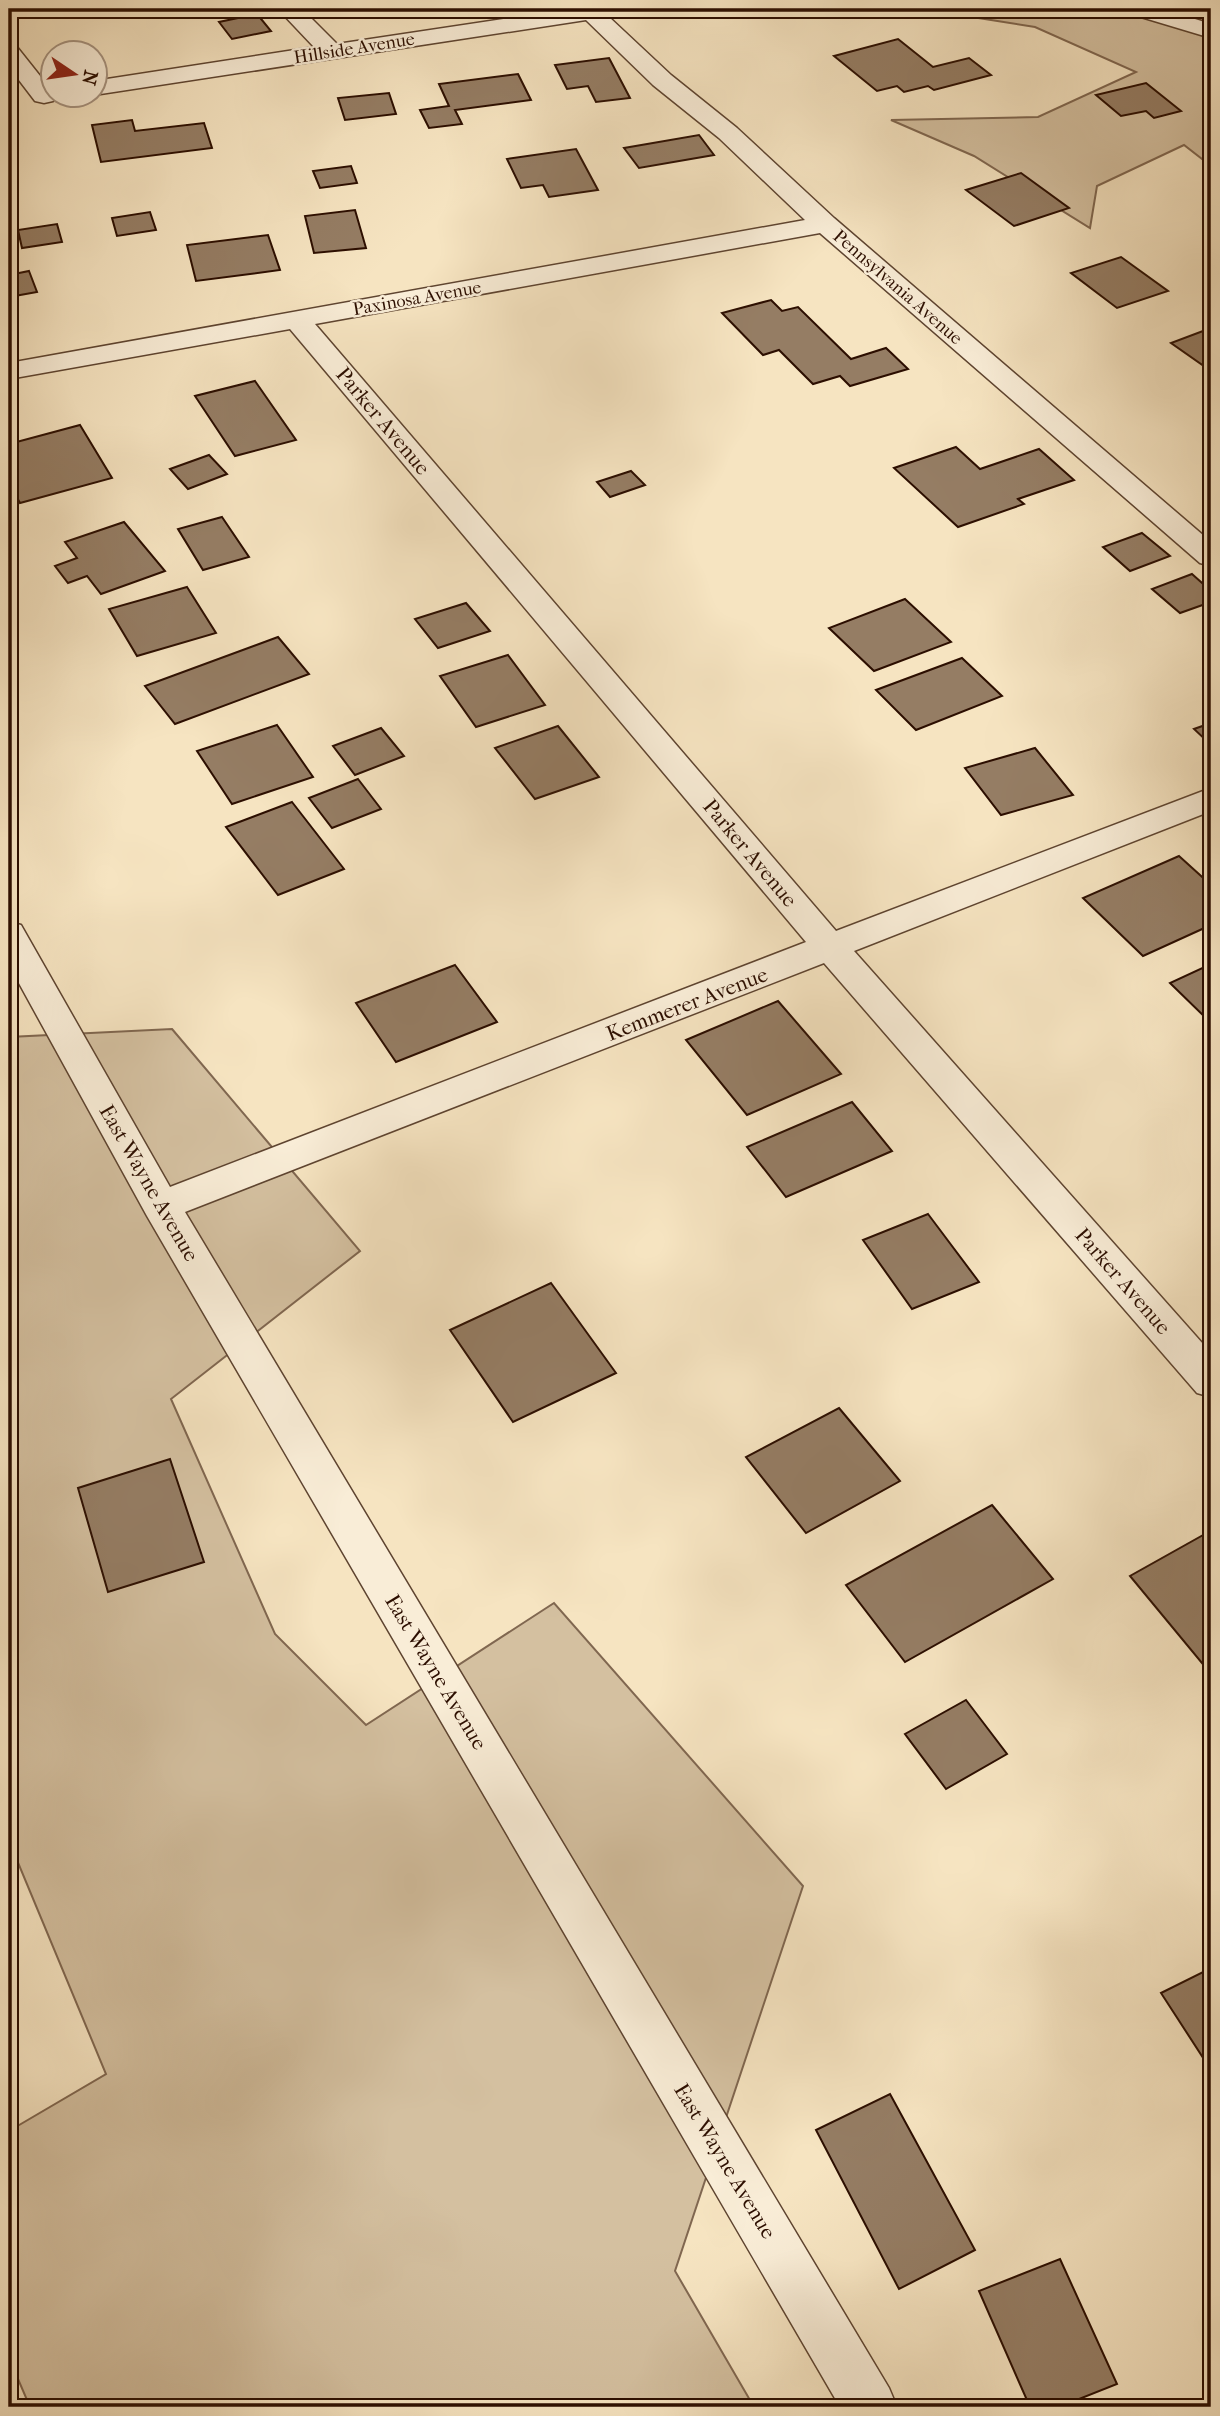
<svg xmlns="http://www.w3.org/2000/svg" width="1220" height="2416" viewBox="0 0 1220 2416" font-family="'IM FELL French Canon',serif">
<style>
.green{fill:#d4c0a0;stroke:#806750;stroke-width:2}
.building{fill:#957d64;stroke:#2c0e00;stroke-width:2}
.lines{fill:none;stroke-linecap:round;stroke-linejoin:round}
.minor-casing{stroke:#5e4430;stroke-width:3}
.minor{fill:#f9edd7;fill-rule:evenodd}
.labels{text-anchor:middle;stroke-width:5;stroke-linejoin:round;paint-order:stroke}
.far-street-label{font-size:18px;fill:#2c0e00;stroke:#f9edd7}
.street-label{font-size:21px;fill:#2c0e00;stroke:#f9edd7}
</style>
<rect width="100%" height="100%" fill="#f6e4c1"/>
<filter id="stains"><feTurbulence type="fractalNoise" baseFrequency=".00286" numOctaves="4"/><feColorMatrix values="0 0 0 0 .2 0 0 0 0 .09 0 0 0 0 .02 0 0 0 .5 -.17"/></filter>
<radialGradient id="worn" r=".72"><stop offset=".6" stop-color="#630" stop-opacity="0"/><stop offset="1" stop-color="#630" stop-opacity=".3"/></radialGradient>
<!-- green -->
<g class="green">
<polygon points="946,9 1211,9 1211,166 1184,145 1097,186 1090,228 974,156 891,120 1038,117 1136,72 1035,27 947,13"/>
<polygon points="172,1029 360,1251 171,1399 275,1634 366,1725 554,1603 803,1886 675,2271 754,2407 30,2407 9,2358 9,2131 106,2074 9,1841 9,1037"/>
</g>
<!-- building -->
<g class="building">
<polygon points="112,9 153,9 118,16"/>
<polygon points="257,14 271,31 232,39 219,22"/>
<polygon points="898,39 933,67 969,58 991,75 934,90 928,86 904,92 897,86 877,91 834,56"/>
<polygon points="609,58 630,98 596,102 588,86 567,89 555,65"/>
<polygon points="518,74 531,100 455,110 462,124 429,128 420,110 449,106 439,84"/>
<polygon points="1146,83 1181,111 1154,118 1146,111 1121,116 1096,95"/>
<polygon points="389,93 396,114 345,120 338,98"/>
<polygon points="132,120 135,131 204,123 212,148 101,162 92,125"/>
<polygon points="699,135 714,155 639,168 624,148"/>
<polygon points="576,149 598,190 549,197 543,185 521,188 507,159"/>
<polygon points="351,166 357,183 320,188 313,171"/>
<polygon points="1021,173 1069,208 1014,226 966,190"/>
<polygon points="355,210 366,248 314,253 305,216"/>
<polygon points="150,212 156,230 117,236 112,218"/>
<polygon points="57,224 62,242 22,248 18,230"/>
<polygon points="268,235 280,270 196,281 187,245"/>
<polygon points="1121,257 1168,291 1117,308 1071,273"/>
<polygon points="29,271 37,292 9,297 9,275"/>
<polygon points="771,300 782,311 798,307 851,359 886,348 908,369 850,386 840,376 813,384 779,350 763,355 722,313"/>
<polygon points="1211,328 1211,371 1171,343"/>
<polygon points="255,381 296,440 235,456 195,396"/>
<polygon points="80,425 112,478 20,503 9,483 9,444"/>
<polygon points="956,447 980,469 1039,449 1074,480 1018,499 1024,504 958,527 894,468"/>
<polygon points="209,455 227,474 188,489 170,469"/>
<polygon points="631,471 645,485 610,497 597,482"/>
<polygon points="222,517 249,557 203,570 178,529"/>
<polygon points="124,522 165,571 101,594 87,576 68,583 55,566 77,558 65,542"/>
<polygon points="1142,533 1170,556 1130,571 1103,547"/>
<polygon points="1192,574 1211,591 1211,602 1180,613 1152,589"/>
<polygon points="187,587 216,633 137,656 109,609"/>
<polygon points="905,599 951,642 874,671 829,628"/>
<polygon points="466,603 490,631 438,648 415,619"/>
<polygon points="278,637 309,674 175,724 145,686"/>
<polygon points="508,655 545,705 476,727 440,676"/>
<polygon points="962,658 1002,696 916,730 876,690"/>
<polygon points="1211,723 1211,745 1194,729"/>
<polygon points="277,725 313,777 232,804 197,751"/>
<polygon points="558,726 599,777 535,799 495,748"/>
<polygon points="381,728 404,756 355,775 333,746"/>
<polygon points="1035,748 1073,795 1001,815 965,768"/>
<polygon points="358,779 381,809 332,828 309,798"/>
<polygon points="292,802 344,869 278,895 226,827"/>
<polygon points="1179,856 1211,885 1211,925 1143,956 1083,898"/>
<polygon points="1211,964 1211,1023 1170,983"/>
<polygon points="455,965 497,1022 396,1062 356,1003"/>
<polygon points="778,1001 841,1074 747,1115 686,1040"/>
<polygon points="852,1102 892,1151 786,1197 747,1147"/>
<polygon points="928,1214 979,1282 912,1309 863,1240"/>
<polygon points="551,1283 616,1373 513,1422 450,1330"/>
<polygon points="839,1408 900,1481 806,1533 746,1457"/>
<polygon points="170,1459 204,1562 108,1592 78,1488"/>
<polygon points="992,1505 1053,1579 905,1662 846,1585"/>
<polygon points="1205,1534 1211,1542 1211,1674 1130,1576"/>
<polygon points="966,1700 1007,1754 946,1789 905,1734"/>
<polygon points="1211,1968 1211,2070 1161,1993"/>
<polygon points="890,2094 975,2250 899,2289 816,2130"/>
<polygon points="1060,2259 1117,2384 1059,2407 1030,2407 979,2291"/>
</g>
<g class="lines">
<!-- minor casing -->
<g class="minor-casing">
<g id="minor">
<polygon points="278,9 302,9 337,44 569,9 624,9 621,14 609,17 671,75 737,128 834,218 1211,542 1211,566 1200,563 820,233 315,324 836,931 1211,788 1211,811 854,951 1211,1353 1211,1397 1197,1393 824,963 185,1212 889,2388 897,2407 840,2407 147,1216 9,965 9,922 21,925 170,1187 806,942 290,329 9,379 9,363 805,220 719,138 653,85 586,20 94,95 91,94 94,94 94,81 314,47"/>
<polygon points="1127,9 1163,9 1211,24 1211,38 1131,14"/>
<polygon points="9,45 17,47 52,91 52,94 56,96 53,101 44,103 35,101 9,67"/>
</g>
</g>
<!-- minor -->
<use href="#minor" class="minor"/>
</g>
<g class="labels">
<!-- far-street labels -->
<g class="far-street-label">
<text transform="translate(354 48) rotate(-9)" y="6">Hillside Avenue</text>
<text transform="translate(898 287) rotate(41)" y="6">Pennsylvania Avenue</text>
<text transform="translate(417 298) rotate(-10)" y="6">Paxinosa Avenue</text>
</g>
<!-- street labels -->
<g class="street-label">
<text transform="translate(383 421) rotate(50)" y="7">Parker Avenue</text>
<text transform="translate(750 853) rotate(50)" y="7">Parker Avenue</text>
<text transform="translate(687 1004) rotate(-21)" y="7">Kemmerer Avenue</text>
<text transform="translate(149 1183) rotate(60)" y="7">East Wayne Avenue</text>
<text transform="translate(1123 1281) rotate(49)" y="7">Parker Avenue</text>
<text transform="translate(436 1672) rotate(59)" y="7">East Wayne Avenue</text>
<text transform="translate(725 2161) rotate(59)" y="7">East Wayne Avenue</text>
</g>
</g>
<!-- margin -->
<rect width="1220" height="2416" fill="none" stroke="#f6e4c1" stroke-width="35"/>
<rect x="10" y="10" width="1199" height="2395" fill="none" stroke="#2c0e00" stroke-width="3.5"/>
<rect x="18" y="18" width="1185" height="2381" fill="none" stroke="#2c0e00" stroke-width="2"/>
<!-- north arrow -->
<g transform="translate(74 74) rotate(103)"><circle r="33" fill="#f9edd7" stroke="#a79481" stroke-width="2"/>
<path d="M0-5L12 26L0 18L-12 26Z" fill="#8f2418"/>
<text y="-10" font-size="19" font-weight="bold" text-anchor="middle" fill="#2c0e00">N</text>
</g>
<rect width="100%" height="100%" filter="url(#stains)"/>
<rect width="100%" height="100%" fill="url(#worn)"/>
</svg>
